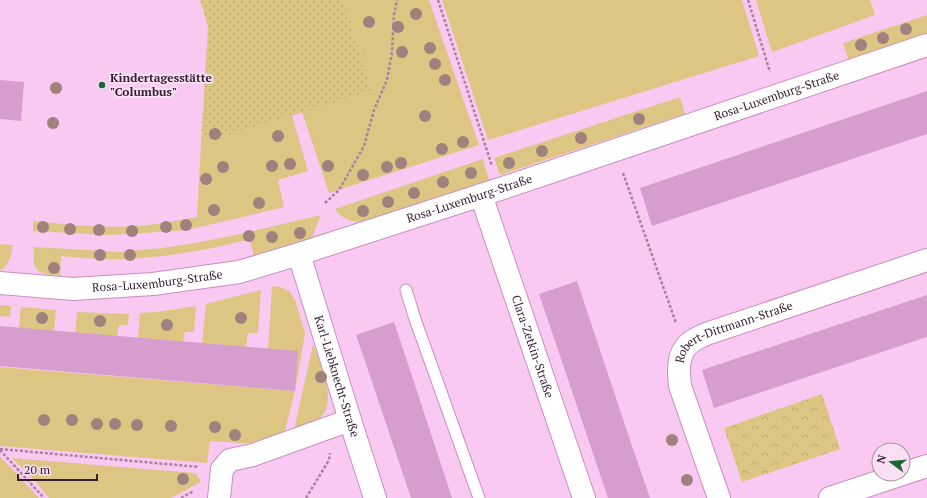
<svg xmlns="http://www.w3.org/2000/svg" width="927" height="498" viewBox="0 0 927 498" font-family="'PT Serif',serif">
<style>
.grass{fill:#ddc684}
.park{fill:url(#park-crowns)}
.garden{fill:url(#garden-dots)}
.building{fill:#d79dcf}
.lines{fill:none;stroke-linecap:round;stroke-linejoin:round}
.service-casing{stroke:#c98fc1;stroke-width:13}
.minor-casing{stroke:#c98fc1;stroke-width:24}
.path{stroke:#a882a3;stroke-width:2.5;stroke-dasharray:3 2;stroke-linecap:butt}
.service{stroke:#fff;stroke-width:11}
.minor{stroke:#fff;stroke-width:22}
.tree{fill:#9f827d}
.poi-dot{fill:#1a6736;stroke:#f8dff4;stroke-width:1.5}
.labels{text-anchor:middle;stroke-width:4;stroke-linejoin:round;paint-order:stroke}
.poi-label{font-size:12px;font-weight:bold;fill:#351e32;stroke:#f8dff4;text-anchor:start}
.street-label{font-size:12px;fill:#351e32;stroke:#f8dff4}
</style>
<defs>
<pattern id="park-crowns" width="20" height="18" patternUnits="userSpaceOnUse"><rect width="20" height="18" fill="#ddc684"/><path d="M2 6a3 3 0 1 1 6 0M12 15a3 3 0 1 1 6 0" fill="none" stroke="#beaa72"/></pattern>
<pattern id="garden-dots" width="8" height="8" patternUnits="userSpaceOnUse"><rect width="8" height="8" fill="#ddc684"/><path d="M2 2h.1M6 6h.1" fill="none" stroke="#beaa72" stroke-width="1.8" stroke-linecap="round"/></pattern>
</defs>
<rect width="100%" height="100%" fill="#fac9f2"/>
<!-- grass -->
<g class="grass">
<polygon points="344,0 429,0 479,145 329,193 302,112 372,91"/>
<polygon points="442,0 742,0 759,56 488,140"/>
<polygon points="756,0 870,0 875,15 772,52"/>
<polygon points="927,15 927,35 849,61 843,43"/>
<polygon points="680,97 685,114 500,175 494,158"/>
<path d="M 292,115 L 308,171 L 278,180 L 284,207 L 239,218 L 186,230 L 131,234 L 107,235 L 33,231 L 33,221 C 71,225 110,229 148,225 C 164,223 180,220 197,217 L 201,143 Z"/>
<path d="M 483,159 L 489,180 L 374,220 C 358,223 345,223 335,209 Z"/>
<path d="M 321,215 L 312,237 L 307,242 L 254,257 L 250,239 C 209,250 168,257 125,259 C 104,260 82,258 61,256 L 60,276 C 36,274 32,271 34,247 L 121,252 L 162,248 L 195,243 L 236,235 Z"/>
<path d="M 0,244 L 13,245 C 11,255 10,264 1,270 L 0,270 Z"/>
<polygon points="278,286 289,291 295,300 305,333 295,391 284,434 257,443 241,443 210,441 207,463 0,446 0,367 295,391 268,349 272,287"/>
<polygon points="261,290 258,333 248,333 246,347 202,343 206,304"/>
<polygon points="0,305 11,306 10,317 0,316"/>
<polygon points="196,306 194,332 185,332 183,342 138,338 140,313 157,312"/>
<polygon points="21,307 56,310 54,331 19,328"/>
<polygon points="77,312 129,314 128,325 119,325 117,336 75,333"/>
<path d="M 313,344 C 320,363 338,400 321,417 C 315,424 303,427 294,430 Z"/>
<polygon points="0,457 1,457 39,498 0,498"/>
<polygon points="12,458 195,473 198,476 201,482 171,498 49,498 36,482"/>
</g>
<!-- park -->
<polygon class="park" points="822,394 840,449 742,482 724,428"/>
<!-- garden -->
<polygon class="garden" points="200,0 344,0 372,91 201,143 208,27"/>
<!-- building -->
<g class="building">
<polygon points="0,80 24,82 21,121 0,119"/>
<polygon points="927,91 927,134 652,226 640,188"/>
<polygon points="577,281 631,443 650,498 608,498 557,347 539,294"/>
<polygon points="927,295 927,337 714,408 702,370"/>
<polygon points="394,322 415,385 452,498 411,498 367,367 356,335"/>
<polygon points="0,326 298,351 295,391 0,366"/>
</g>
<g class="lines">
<!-- service casing -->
<g class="service-casing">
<polyline id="service" points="406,290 415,319 479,498"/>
</g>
<!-- minor casing -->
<g class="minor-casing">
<g id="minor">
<path id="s1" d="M 481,195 L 584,498"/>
<path id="s2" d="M 299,254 L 350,420 L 375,498"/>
<path id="s3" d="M 0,283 L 73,289 L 153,284 L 239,272 L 299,254 L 500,189 L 927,45"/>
<polyline points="219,498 222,469 230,460 253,455 350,420"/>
<path id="s4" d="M 719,498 L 680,386 C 678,369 677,350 694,340 C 699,337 704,335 709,333 L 927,260"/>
<polyline points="830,498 927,466"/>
</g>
</g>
<!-- path -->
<g class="path">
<polyline points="438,0 492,166"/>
<polyline points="748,0 770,72"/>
<polyline points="623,173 676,323"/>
<polyline points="325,203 339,190 364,146 374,110 387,80 392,52 394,15 397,0"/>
<polyline points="0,449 199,467"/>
<polyline points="0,450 44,498"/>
<polyline points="181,498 194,491"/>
<polyline points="306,498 329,460 330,453"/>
</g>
<!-- service -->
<use href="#service" class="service"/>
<!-- minor -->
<use href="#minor" class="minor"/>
</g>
<!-- trees -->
<g class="tree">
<circle cx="416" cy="14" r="6"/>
<circle cx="369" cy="22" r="6"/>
<circle cx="398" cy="27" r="6"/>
<circle cx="906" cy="29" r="6"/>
<circle cx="883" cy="38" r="6"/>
<circle cx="861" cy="45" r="6"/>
<circle cx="430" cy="48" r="6"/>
<circle cx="402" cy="52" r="6"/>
<circle cx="435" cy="64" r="6"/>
<circle cx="445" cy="80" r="6"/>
<circle cx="56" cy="88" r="6"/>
<circle cx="425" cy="116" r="6"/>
<circle cx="639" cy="119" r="6"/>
<circle cx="53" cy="123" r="6"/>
<circle cx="215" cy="134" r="6"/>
<circle cx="278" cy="136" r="6"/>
<circle cx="581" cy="138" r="6"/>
<circle cx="463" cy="142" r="6"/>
<circle cx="442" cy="149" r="6"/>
<circle cx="542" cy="151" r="6"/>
<circle cx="401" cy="163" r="6"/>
<circle cx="509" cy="163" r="6"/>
<circle cx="290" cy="164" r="6"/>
<circle cx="272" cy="166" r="6"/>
<circle cx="328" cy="166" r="6"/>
<circle cx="223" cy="167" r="6"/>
<circle cx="387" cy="167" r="6"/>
<circle cx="471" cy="173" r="6"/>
<circle cx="363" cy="175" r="6"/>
<circle cx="206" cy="179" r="6"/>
<circle cx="443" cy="182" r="6"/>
<circle cx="414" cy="193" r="6"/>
<circle cx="388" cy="202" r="6"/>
<circle cx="259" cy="203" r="6"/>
<circle cx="214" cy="210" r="6"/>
<circle cx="363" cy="211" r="6"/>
<circle cx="186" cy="225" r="6"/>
<circle cx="43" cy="227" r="6"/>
<circle cx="166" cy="227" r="6"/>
<circle cx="70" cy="229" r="6"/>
<circle cx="99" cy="230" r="6"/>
<circle cx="132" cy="231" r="6"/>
<circle cx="300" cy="233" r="6"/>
<circle cx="249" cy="236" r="6"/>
<circle cx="272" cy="237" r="6"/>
<circle cx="100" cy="255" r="6"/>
<circle cx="130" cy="255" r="6"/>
<circle cx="54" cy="268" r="6"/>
<circle cx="42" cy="318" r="6"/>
<circle cx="241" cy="318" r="6"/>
<circle cx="100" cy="321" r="6"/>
<circle cx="167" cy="325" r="6"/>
<circle cx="321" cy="377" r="6"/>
<circle cx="44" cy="420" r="6"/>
<circle cx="72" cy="420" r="6"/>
<circle cx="97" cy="424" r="6"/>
<circle cx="115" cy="424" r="6"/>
<circle cx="137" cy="425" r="6"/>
<circle cx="171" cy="426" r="6"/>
<circle cx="215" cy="427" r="6"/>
<circle cx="235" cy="435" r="6"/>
<circle cx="672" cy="440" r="6"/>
<circle cx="183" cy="479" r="6"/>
<circle cx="687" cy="480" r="6"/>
</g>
<!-- markers -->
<circle class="poi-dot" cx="102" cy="85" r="4"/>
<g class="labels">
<!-- poi labels -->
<g class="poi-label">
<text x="110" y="82">Kindertagesstätte<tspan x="110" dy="14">"Columbus"</tspan></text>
</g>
<!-- street labels -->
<g class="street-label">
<text dy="4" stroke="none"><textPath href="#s3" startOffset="806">Rosa-Luxemburg-Straße</textPath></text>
<text dy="4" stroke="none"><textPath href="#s3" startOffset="482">Rosa-Luxemburg-Straße</textPath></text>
<text dy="4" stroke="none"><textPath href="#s3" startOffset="158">Rosa-Luxemburg-Straße</textPath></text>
<text dy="4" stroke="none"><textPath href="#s4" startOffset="208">Robert-Dittmann-Straße</textPath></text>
<text dy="4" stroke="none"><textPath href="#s1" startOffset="160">Clara-Zetkin-Straße</textPath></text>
<text dy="4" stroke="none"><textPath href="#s2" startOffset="128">Karl-Liebknecht-Straße</textPath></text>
</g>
</g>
<!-- north arrow -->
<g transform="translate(891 462) rotate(286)"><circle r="19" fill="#f8dff4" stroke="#aa92a6"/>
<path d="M0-3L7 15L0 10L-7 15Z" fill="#1a6736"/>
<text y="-6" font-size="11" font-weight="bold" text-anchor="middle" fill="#351e32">N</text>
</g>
<!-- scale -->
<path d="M18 474v6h79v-6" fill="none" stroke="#351e32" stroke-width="2"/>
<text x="24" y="474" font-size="12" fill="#351e32" stroke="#f8dff4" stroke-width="3" paint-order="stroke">20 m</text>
</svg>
